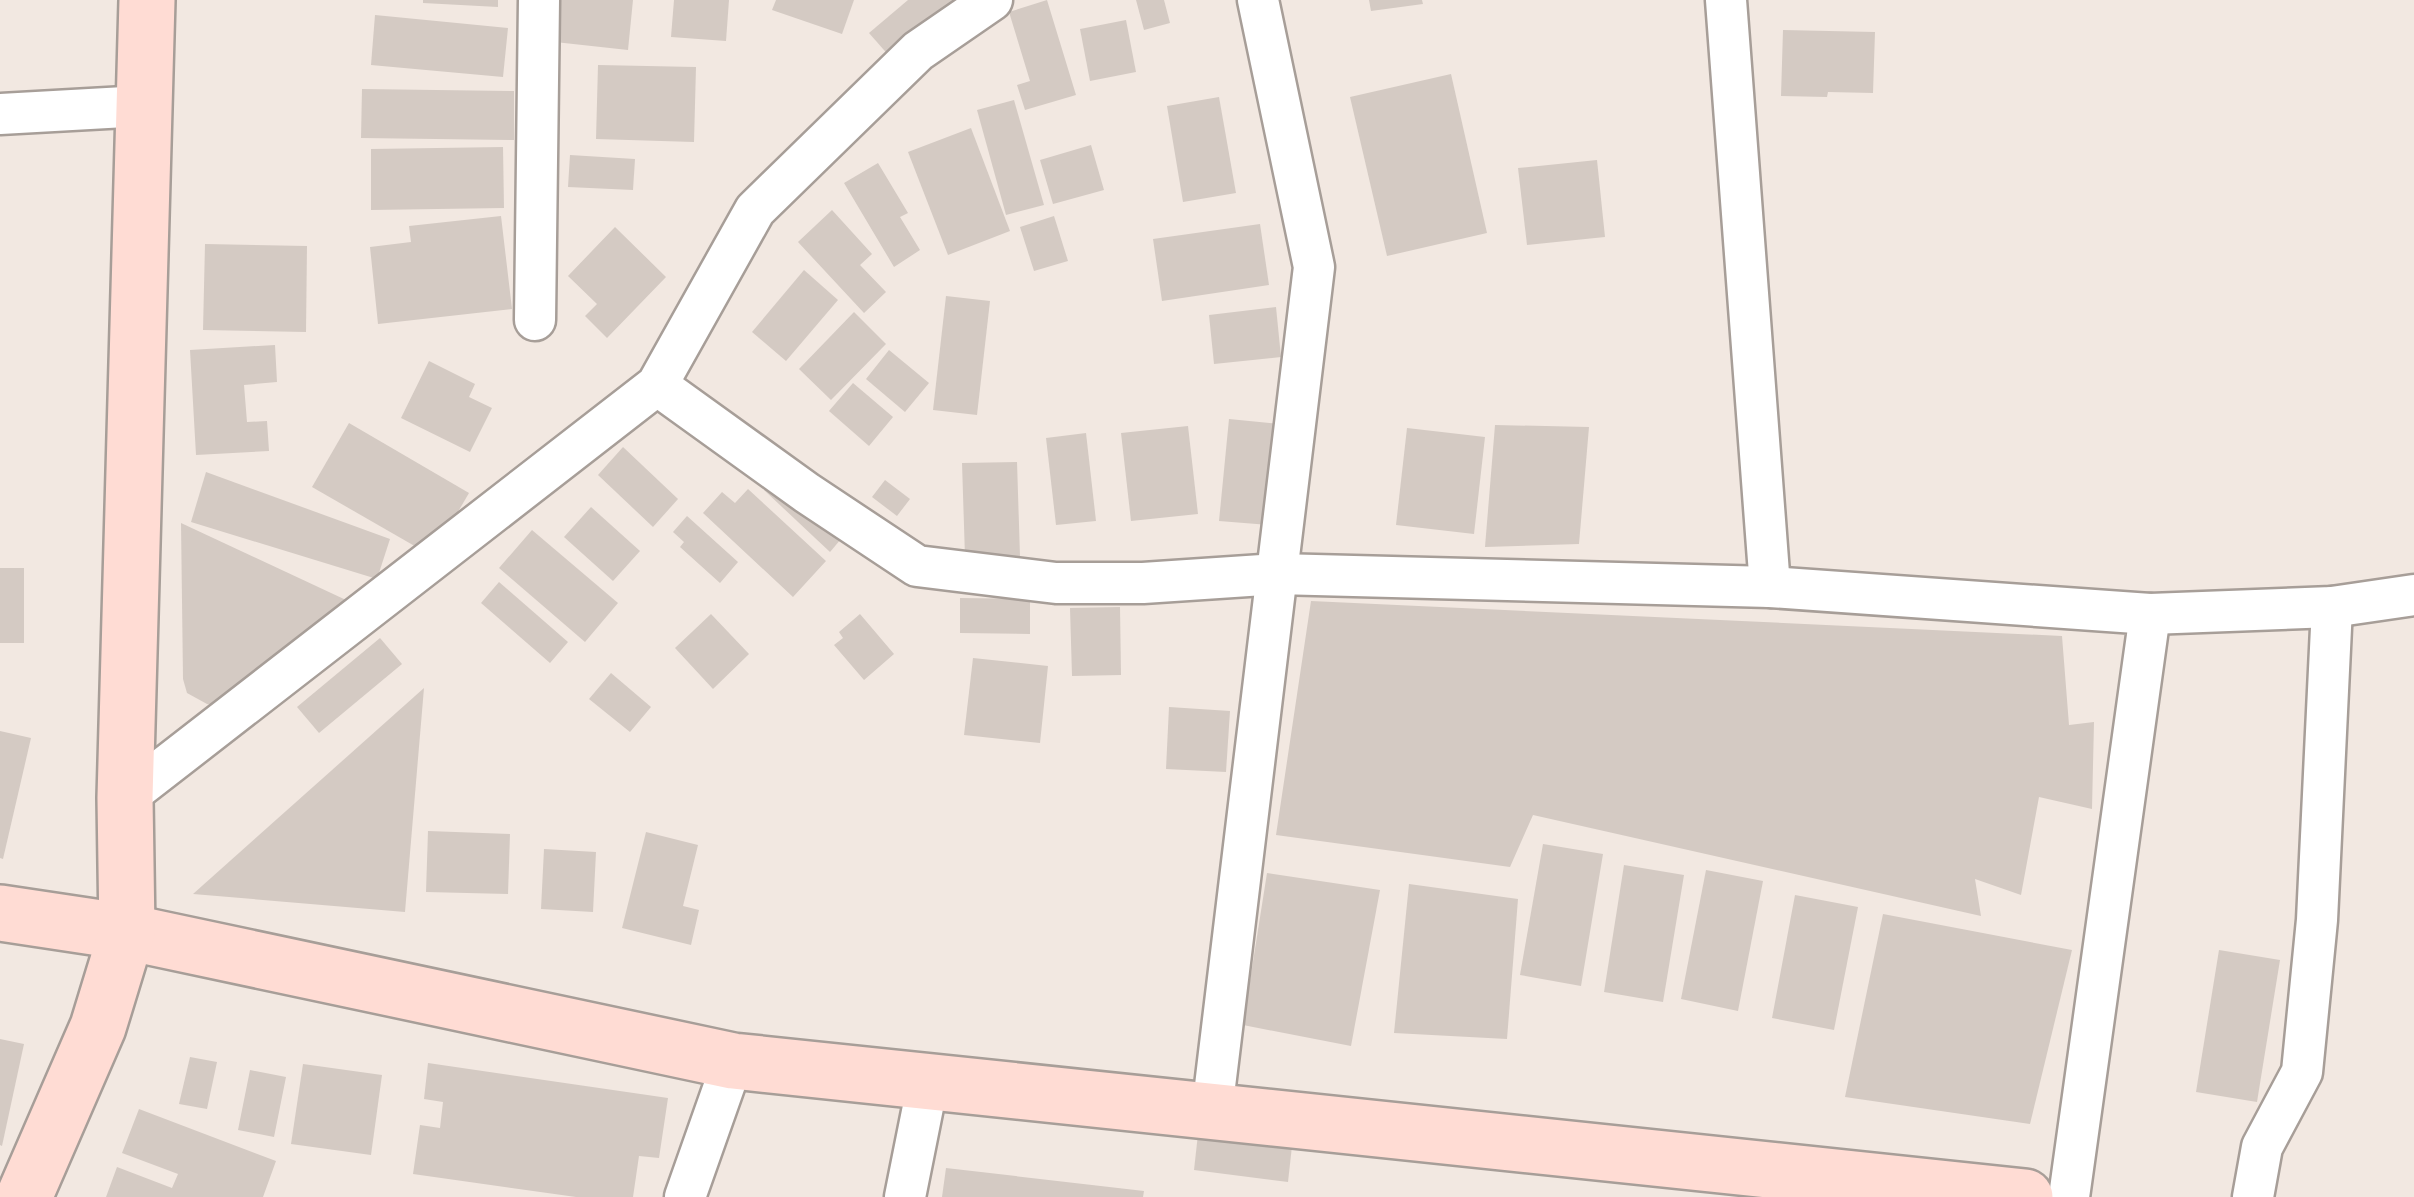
<svg xmlns="http://www.w3.org/2000/svg" width="2414" height="1197" viewBox="0 0 2414 1197" font-family="'DM Sans',sans-serif">
<style>
.building{fill:#d4cac3}
.lines{fill:none;stroke-linecap:round;stroke-linejoin:round}
.minor-casing{stroke:#a79e98;stroke-width:45}
.secondary-casing{stroke:#a79e98;stroke-width:60}
.minor{stroke:#fff;stroke-width:40}
.secondary{stroke:#ffdcd4;stroke-width:55}
</style>
<rect width="100%" height="100%" fill="#f2e8e1"/>
<!-- building -->
<g class="building">
<polygon points="423,0 498,0 498,7 423,3"/>
<polygon points="560,0 633,0 628,50 555,42"/>
<polygon points="674,0 729,0 726,41 671,37"/>
<polygon points="776,0 854,0 842,34 772,10"/>
<polygon points="908,0 960,0 891,58 869,33"/>
<polygon points="1047,0 1076,95 1025,110 1017,85 1030,81 1009,12"/>
<polygon points="1136,0 1164,0 1170,23 1144,30"/>
<polygon points="1369,0 1422,0 1423,4 1371,11"/>
<polygon points="375,15 508,28 503,77 371,65"/>
<polygon points="1126,20 1136,72 1090,81 1080,29"/>
<polygon points="1783,30 1875,32 1873,93 1828,92 1827,97 1781,96"/>
<polygon points="598,65 696,67 694,142 596,139"/>
<polygon points="1451,74 1487,233 1387,256 1350,97"/>
<polygon points="362,89 514,91 514,140 361,138"/>
<polygon points="1219,97 1236,193 1183,202 1167,106"/>
<polygon points="1014,100 1044,205 1006,215 977,110"/>
<polygon points="971,128 1010,231 948,255 908,152"/>
<polygon points="1091,145 1104,190 1053,204 1040,160"/>
<polygon points="503,147 504,208 371,210 371,149"/>
<polygon points="570,155 635,159 633,190 568,187"/>
<polygon points="1597,160 1605,237 1527,245 1518,168"/>
<polygon points="878,163 908,213 900,217 920,250 894,267 844,183"/>
<polygon points="832,210 872,254 860,265 886,292 864,313 798,242"/>
<polygon points="501,216 512,309 378,324 370,247 411,242 409,226"/>
<polygon points="1054,216 1068,261 1034,271 1020,227"/>
<polygon points="1260,224 1269,285 1162,301 1153,239"/>
<polygon points="615,227 666,277 607,338 585,316 597,304 568,276"/>
<polygon points="205,244 307,246 306,332 203,330"/>
<polygon points="804,270 838,300 786,361 752,332"/>
<polygon points="946,296 990,301 977,415 933,410"/>
<polygon points="1276,307 1281,357 1214,364 1209,315"/>
<polygon points="854,312 886,344 831,400 799,369"/>
<polygon points="275,345 277,382 244,385 247,422 267,421 269,451 196,455 190,350"/>
<polygon points="889,350 929,383 905,412 866,379"/>
<polygon points="429,361 475,384 469,397 492,408 470,452 401,418"/>
<polygon points="853,383 893,417 869,446 829,411"/>
<polygon points="1229,419 1279,424 1269,525 1219,521"/>
<polygon points="349,423 469,493 432,556 312,487"/>
<polygon points="1495,425 1589,427 1579,544 1485,547"/>
<polygon points="1188,426 1198,514 1131,521 1121,433"/>
<polygon points="1407,428 1485,437 1474,534 1396,525"/>
<polygon points="1086,433 1096,521 1056,525 1046,438"/>
<polygon points="623,447 678,499 653,527 598,475"/>
<polygon points="1017,462 1020,556 965,557 962,463"/>
<polygon points="206,472 390,539 377,579 191,522"/>
<polygon points="776,478 841,539 830,552 764,490"/>
<polygon points="885,480 910,499 897,516 872,497"/>
<polygon points="748,489 826,561 793,597 703,513 722,492 735,503"/>
<polygon points="591,507 640,551 613,581 564,537"/>
<polygon points="687,516 738,562 720,583 680,547 684,542 673,532"/>
<polygon points="181,523 361,607 220,707 207,704 187,693 183,679"/>
<polygon points="532,530 618,603 585,642 499,568"/>
<rect x="0" y="568" width="24" height="75"/>
<polygon points="499,582 568,642 550,663 481,603"/>
<polygon points="960,598 1030,599 1030,634 960,633"/>
<polygon points="1311,601 2062,636 2069,725 2094,722 2092,809 2039,797 2021,895 1975,879 1981,916 1533,815 1510,867 1276,835"/>
<polygon points="1120,607 1121,675 1072,676 1070,608"/>
<polygon points="711,614 749,654 713,689 675,648"/>
<polygon points="860,614 894,654 864,680 834,645 843,638 839,632"/>
<polygon points="380,638 402,664 319,733 297,707"/>
<polygon points="973,658 1048,666 1040,743 964,735"/>
<polygon points="611,673 651,707 630,732 589,699"/>
<polygon points="424,688 405,912 193,894"/>
<polygon points="1169,707 1230,711 1226,772 1166,769"/>
<polygon points="0,731 31,738 3,859 0,858"/>
<polygon points="428,831 510,834 508,894 426,892"/>
<polygon points="646,832 698,845 683,906 699,910 691,945 622,928"/>
<polygon points="1543,844 1603,854 1581,986 1520,975"/>
<polygon points="544,849 596,852 593,912 541,909"/>
<polygon points="1624,865 1684,875 1663,1002 1604,992"/>
<polygon points="1706,870 1763,881 1738,1011 1681,999"/>
<polygon points="1267,873 1380,890 1351,1046 1243,1025"/>
<polygon points="1409,884 1518,899 1507,1039 1394,1033"/>
<polygon points="1795,895 1858,907 1834,1030 1772,1018"/>
<polygon points="1883,914 2072,950 2030,1124 1845,1097"/>
<polygon points="2219,950 2280,960 2257,1102 2196,1092"/>
<polygon points="0,1039 24,1044 2,1146 0,1145"/>
<polygon points="190,1057 217,1062 207,1109 179,1104"/>
<polygon points="428,1063 668,1098 659,1158 639,1156 633,1197 576,1197 413,1174 420,1125 440,1128 443,1102 424,1099"/>
<polygon points="303,1064 382,1075 371,1155 291,1144"/>
<polygon points="250,1070 286,1077 274,1137 238,1130"/>
<polygon points="139,1109 276,1161 263,1197 106,1197 117,1167 172,1188 178,1174 122,1153"/>
<polygon points="1200,1116 1294,1128 1288,1182 1194,1170"/>
<polygon points="946,1168 1144,1191 1143,1197 942,1197"/>
</g>
<g class="lines">
<!-- minor casing -->
<g class="minor-casing">
<g id="minor">
<polyline points="1726,0 1770,587"/>
<polyline points="0,114 143,106"/>
<polyline points="535,320 539,0"/>
<polyline points="657,385 807,493 917,566 1056,583 1143,583 1277,574 1770,587 2150,614 2069,1197"/>
<polyline points="2150,614 2332,607 2414,595"/>
<polyline points="125,798 657,385 755,210 918,51 992,0"/>
<polyline points="1212,1111 1314,267 1258,0"/>
<polyline points="685,1197 733,1061"/>
<polyline points="905,1197 928,1082"/>
<polyline points="2253,1197 2262,1147 2302,1072 2317,920 2332,607"/>
</g>
</g>
<!-- secondary casing -->
<g class="secondary-casing">
<g id="secondary">
<polyline points="0,913 127,932 733,1061 2025,1197"/>
<polyline points="24,1197 98,1027 127,932 125,798 147,0"/>
</g>
</g>
<!-- minor -->
<use href="#minor" class="minor"/>
<!-- secondary -->
<use href="#secondary" class="secondary"/>
</g>
</svg>
